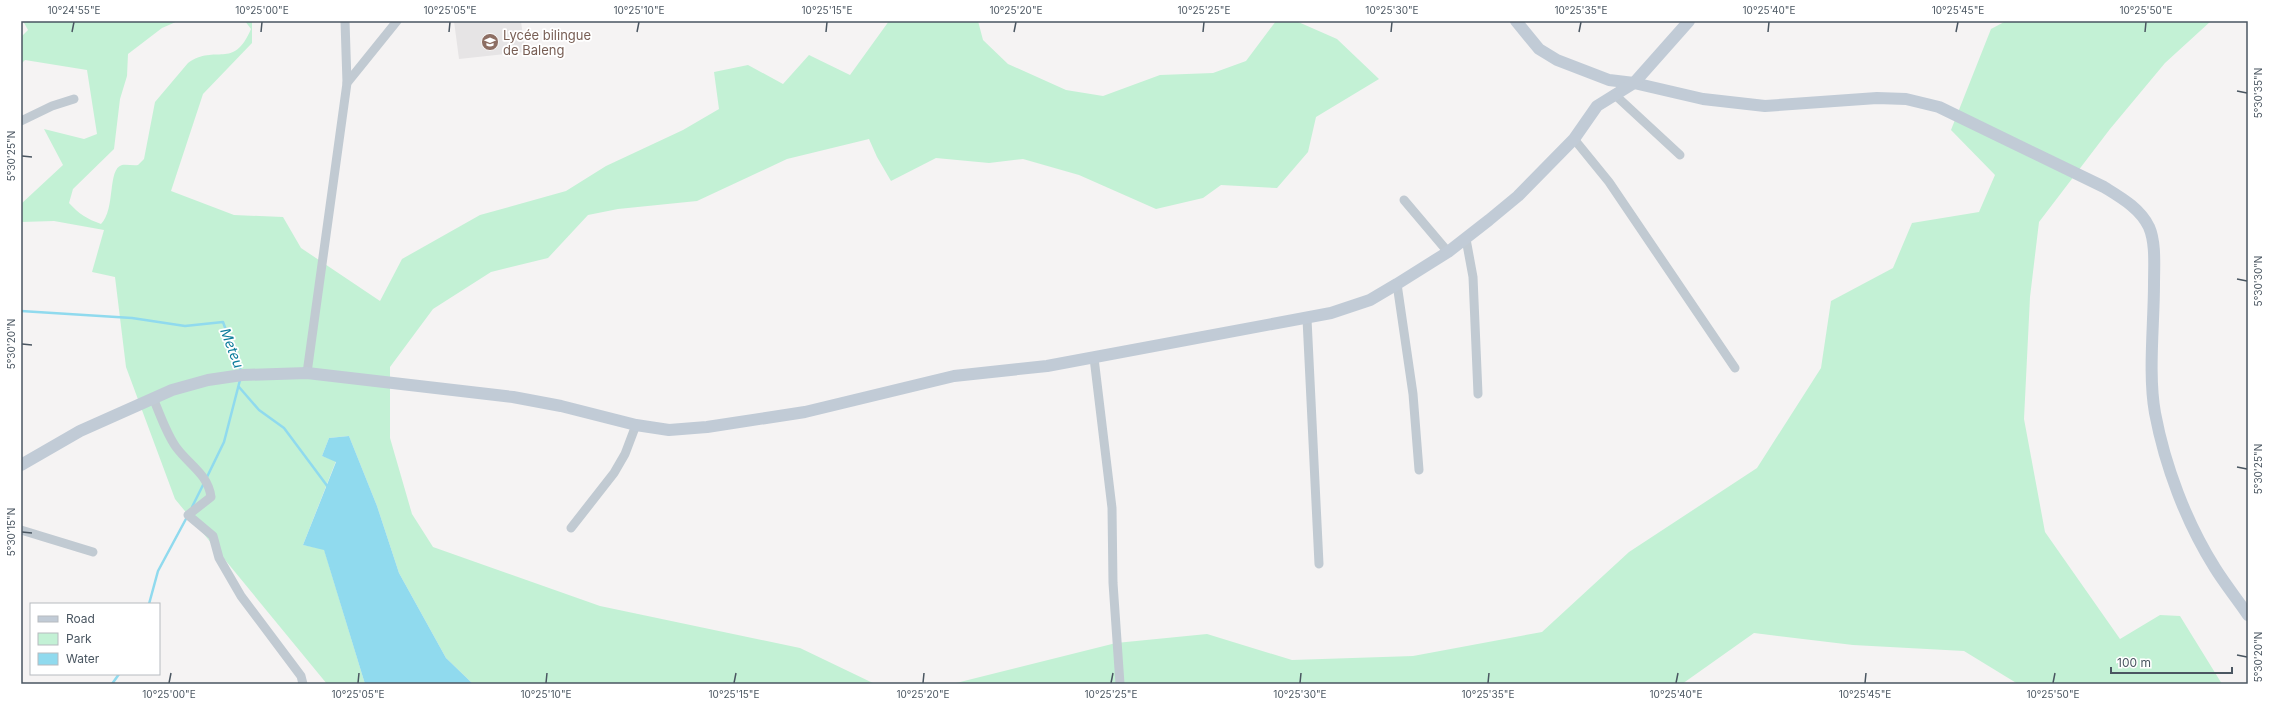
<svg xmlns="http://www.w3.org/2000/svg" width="2269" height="705" viewBox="0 0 2269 705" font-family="Inter,sans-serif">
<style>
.education{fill:#e6e4e5}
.green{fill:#c3f1d5}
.water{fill:#90daee}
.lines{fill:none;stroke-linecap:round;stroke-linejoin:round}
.stream{stroke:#90daee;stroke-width:2.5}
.street{stroke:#c1cad2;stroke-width:9}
.secondary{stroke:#c1cbd6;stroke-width:12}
.ticks{fill:none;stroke:#4a5661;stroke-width:1.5}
.labels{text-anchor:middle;stroke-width:3.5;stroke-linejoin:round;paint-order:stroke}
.education-label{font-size:13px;fill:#785e54;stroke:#fff;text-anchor:start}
.water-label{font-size:14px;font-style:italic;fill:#0c7c9b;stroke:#fff}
.neatline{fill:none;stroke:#4a5661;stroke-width:1.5}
.ticks-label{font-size:10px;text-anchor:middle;fill:#4a5661}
</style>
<rect width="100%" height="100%" fill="#f5f3f3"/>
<!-- education -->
<polygon class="education" points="454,21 521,21 525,52 459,59"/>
<!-- green -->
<g class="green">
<path d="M 23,21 L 178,21 L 162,28 L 128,54 L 127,76 L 120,99 L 114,149 L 73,189 L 69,203 C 79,214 87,219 101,224 C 116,209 107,169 122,165 C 127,164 133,166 138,165 L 144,159 L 155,102 L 188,63 C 216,43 233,71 251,29 L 245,21 L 252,21 L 252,43 L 203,94 L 171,191 L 234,215 L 283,217 L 301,248 L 380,301 L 402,259 L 480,215 L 566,191 L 606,166 L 683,130 L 719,109 L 714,72 L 748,65 L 783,84 L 809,55 L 850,75 L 889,21 L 978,21 L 983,40 L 1008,64 L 1066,90 L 1103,96 L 1160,75 L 1213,73 L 1246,61 L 1276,21 L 1296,21 L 1337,39 L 1379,79 L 1316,117 L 1308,152 L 1277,188 L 1221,185 L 1203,198 L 1156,209 L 1079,175 L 1023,159 L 989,163 L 936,158 L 891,181 L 877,157 L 869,139 L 787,159 L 697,201 L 618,209 L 588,215 L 548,258 L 491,272 L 433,309 L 390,367 L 390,438 L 412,514 L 433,547 L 600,606 L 800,648 L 875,684 L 473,684 L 446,658 L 399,573 L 377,506 L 349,436 L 329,438 L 322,456 L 336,461 L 303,545 L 324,549 L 365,684 L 327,684 L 175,499 L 126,367 L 115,277 L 92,272 L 104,230 L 54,221 L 21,222 L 21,204 L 63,165 L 44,129 L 84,139 L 97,134 L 87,70 L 25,60 L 21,64 L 21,37 L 28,30 Z"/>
<polygon points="2006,21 2211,21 2165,63 2110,129 2039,222 2030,297 2024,419 2045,532 2120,639 2160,615 2180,616 2222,684 2018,684 1964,651 1853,645 1754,633 1682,684 952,684 1116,643 1207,634 1292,660 1413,656 1542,632 1629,552 1757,468 1821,368 1831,301 1893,268 1912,223 1979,212 1995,175 1951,130 1991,29"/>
</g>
<!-- water -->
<polygon class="water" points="349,436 377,506 399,573 446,658 473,684 365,684 324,550 303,545 336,462 322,456 329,438"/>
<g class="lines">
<!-- stream -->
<g class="stream">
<polyline points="21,311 132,318 185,326 223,322 241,371"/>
<polyline points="239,387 259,410 284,428 328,487"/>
<polyline points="206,479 224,442 240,380"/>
<polyline points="192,507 204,483"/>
<polyline points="149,604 158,571 187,517"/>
<polyline points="112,684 119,674"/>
</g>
<!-- street -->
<g class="street">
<polyline points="345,21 347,83"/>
<polyline points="1614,94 1680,155"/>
<polyline points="21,121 52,106 74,99"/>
<polyline points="1574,139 1609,182 1735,368"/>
<polyline points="1404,200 1448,252"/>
<polyline points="1466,239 1473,277 1478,394"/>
<polyline points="1397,284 1413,394 1419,470"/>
<polyline points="1307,319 1319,564"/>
<polyline points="1094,358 1112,508 1113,583 1120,684"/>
<polyline points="307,373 347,83 397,21"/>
<path d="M 153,398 C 160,414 166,433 176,447 C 189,465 208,474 211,497 L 188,515 L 213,536 L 219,558 L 241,596 L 301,676 L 303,684"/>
<polyline points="571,528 614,473 625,454 636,425"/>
<polyline points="21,530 93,552"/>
</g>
<!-- secondary -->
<g class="secondary">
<path d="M 1516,21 L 1539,49 L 1557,60 L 1609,80 L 1634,83 L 1703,99 L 1765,106 L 1877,98 L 1906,99 L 1939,107 L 2104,187 C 2120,197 2140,208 2149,227 C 2156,243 2154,266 2154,284 C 2154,324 2148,374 2155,413 C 2165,466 2186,522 2215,568 C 2225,584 2237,599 2248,615"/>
<polyline points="21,465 80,431 172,390 208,380 242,375 307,373 513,397 561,406 636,425 669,430 707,427 805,412 954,376 1047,366 1331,313 1370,300 1397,284 1448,252 1489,220 1518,196 1574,139 1597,106 1634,83 1689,21"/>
</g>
</g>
<!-- ticks -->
<path class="ticks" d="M 72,32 L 74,22M 261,32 L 262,22M 449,32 L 450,22M 637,32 L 639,22M 826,32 L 827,22M 1014,32 L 1016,22M 1203,32 L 1204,22M 1391,32 L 1392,22M 1579,32 L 1581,22M 1768,32 L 1769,22M 1956,32 L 1958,22M 2145,32 L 2146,22M 2237,91 L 2247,93M 22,156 L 32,157M 2237,279 L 2247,281M 22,344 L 32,345M 2237,467 L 2247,469M 22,532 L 32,533M 2237,655 L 2247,657M 169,683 L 171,673M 358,683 L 359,673M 546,683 L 547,673M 734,683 L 736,673M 923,683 L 924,673M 1111,683 L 1113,673M 1300,683 L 1301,673M 1488,683 L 1489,673M 1676,683 L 1678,673M 1865,683 L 1866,673M 2053,683 L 2055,673"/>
<!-- icons -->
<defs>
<g id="school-disc" transform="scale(0.9)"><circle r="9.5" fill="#8d6e63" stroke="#fff"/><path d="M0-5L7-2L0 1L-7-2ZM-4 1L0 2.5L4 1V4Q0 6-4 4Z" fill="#fff"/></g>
</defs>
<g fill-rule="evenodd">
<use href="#school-disc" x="490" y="42"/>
</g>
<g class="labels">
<!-- education labels -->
<g class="education-label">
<text x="503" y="40">Lycée bilingue<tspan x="503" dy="15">de Baleng</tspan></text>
</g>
<!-- water labels -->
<g class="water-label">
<text transform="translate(232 348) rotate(69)" y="5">Meteu</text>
</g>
</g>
<!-- border -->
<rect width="2269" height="705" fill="none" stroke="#ffffff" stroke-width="44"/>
<!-- legend -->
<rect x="30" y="603" width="130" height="72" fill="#ffffff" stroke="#b7bbc0"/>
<rect x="38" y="616" width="20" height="6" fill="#c1cbd6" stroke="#b7bbc0"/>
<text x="66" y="623" font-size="12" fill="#4a5661">Road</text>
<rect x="38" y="633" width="20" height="12" fill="#c3f1d5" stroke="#b7bbc0"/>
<text x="66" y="643" font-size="12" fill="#4a5661">Park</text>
<rect x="38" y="653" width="20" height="12" fill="#90daee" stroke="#b7bbc0"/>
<text x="66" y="663" font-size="12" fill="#4a5661">Water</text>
<!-- scale -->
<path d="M2111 667v6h121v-6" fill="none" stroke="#4a5661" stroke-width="2"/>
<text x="2117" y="667" font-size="12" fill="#4a5661" stroke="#ffffff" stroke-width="3" paint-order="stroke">100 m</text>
<rect x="22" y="22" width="2225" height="661" class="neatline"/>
<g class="ticks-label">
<text x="74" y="14">10°24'55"E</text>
<text x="262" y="14">10°25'00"E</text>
<text x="450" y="14">10°25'05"E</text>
<text x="639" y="14">10°25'10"E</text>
<text x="827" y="14">10°25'15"E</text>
<text x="1016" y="14">10°25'20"E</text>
<text x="1204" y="14">10°25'25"E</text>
<text x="1392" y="14">10°25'30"E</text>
<text x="1581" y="14">10°25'35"E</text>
<text x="1769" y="14">10°25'40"E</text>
<text x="1958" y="14">10°25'45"E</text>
<text x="2146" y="14">10°25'50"E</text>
<text transform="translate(2258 93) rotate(-90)" y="4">5°30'35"N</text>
<text transform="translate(11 156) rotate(-90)" y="4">5°30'25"N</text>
<text transform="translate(2258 281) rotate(-90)" y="4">5°30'30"N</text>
<text transform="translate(11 344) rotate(-90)" y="4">5°30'20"N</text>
<text transform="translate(2258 469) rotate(-90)" y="4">5°30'25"N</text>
<text transform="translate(11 532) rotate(-90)" y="4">5°30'15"N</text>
<text transform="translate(2258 657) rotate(-90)" y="4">5°30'20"N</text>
<text x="169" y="698">10°25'00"E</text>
<text x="358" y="698">10°25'05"E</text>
<text x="546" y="698">10°25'10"E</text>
<text x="734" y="698">10°25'15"E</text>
<text x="923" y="698">10°25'20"E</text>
<text x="1111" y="698">10°25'25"E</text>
<text x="1300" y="698">10°25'30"E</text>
<text x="1488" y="698">10°25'35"E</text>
<text x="1676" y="698">10°25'40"E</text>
<text x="1865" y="698">10°25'45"E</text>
<text x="2053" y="698">10°25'50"E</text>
</g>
</svg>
